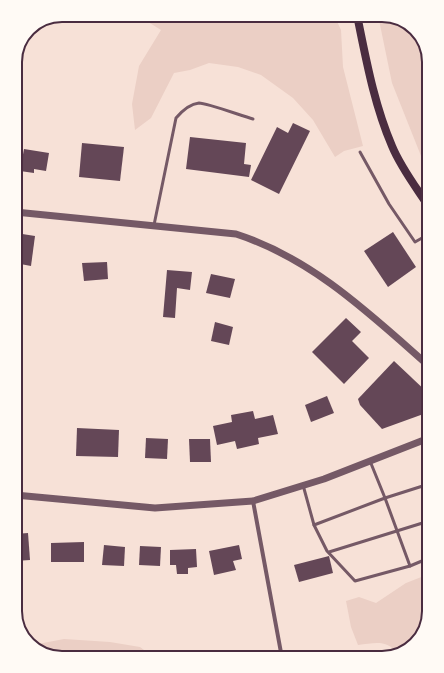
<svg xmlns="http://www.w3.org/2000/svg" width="444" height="673" viewBox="0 0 444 673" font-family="Lato,sans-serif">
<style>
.green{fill:#ebcfc5}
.building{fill:#644757}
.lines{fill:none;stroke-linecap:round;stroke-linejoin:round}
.service{stroke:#755966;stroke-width:3}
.minor{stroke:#755966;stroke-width:4}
.tertiary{stroke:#755966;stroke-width:7}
.secondary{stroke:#4a2c40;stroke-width:8}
.rim{fill:none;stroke:#4a2c40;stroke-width:2}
</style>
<rect width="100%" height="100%" fill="#f7e1d7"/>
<!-- green -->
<g class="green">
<polygon points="137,15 334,15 341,30 343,67 363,146 344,151 335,157 313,120 293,98 261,75 238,67 209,63 190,70 174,73 151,118 135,130 132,104 139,66 161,30"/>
<path d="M 378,15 C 395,15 413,23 422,38 C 434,56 429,150 429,176 L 392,83 Z"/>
<path d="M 429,574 C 429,602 432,645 398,654 C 387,639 375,643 358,645 L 351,627 L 346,601 L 359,597 L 376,603 L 406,583 Z"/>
<polygon points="64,639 110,642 140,647 152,656 151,658 59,658 38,652 29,642 38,644"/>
</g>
<!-- building -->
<g class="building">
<polygon points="293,123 310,131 279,194 251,180 277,127 288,133"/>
<polygon points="190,137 246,143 244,164 251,165 249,177 186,169"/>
<polygon points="82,143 124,147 120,181 79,177"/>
<polygon points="24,149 49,153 46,171 34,169 34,173 20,171"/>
<polygon points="393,232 416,267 388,287 364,251"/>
<polygon points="16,233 35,236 31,266 15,263"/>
<polygon points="107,262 108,279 84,281 82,263"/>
<polygon points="167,270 192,272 190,290 177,288 175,318 163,317"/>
<polygon points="211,274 235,279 230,298 206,293"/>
<polygon points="346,318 361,332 352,341 369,358 344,384 312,352"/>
<polygon points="215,322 233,327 229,345 211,341"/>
<polygon points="394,361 429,394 429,412 382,429 360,405 358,399"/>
<polygon points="327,396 334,413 311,422 305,405"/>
<polygon points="253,411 255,419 273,415 278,434 258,438 259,444 237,449 235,441 217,445 213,426 232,422 231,415"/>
<polygon points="77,428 119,430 118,457 76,456"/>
<polygon points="146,438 168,439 167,459 145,458"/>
<polygon points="189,439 210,439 211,462 190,462"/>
<polygon points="28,533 30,560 15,561 15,534"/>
<polygon points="84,542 84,562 51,562 51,543"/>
<polygon points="104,545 125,547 124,566 102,565"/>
<polygon points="239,545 242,559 233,561 236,570 214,575 209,551"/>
<polygon points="140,546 161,547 160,566 139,565"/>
<polygon points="196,549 197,567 188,568 188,574 177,574 176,565 170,565 170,550"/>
<polygon points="329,556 333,573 299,582 294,565"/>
</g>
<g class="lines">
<!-- service -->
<g class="service">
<polyline points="360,152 389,204 415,242 429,234"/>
<path d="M 154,225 L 176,118 C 182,111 189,104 199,103 C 207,103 242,116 253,119"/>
<polyline points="370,461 385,498 429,484"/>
<polyline points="303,485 314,525 385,498 410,566"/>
<polyline points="314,525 327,551 355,581 410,566 429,558"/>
<polyline points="329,552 429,521"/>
</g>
<!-- minor -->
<polyline class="minor" points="253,501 282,658"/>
<!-- tertiary -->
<g class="tertiary">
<path d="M 15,212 L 236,234 C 313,259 370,314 429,366"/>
<polyline points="15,495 155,508 253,501 324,479 429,438"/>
</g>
<!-- secondary -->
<path class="secondary" d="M 357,15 C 366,59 374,104 392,146 C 401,168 416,187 429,207"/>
</g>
<!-- crop -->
<path d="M0 0H444V673H0ZM62 22H382A40 40 0 0 1 422 62V611A40 40 0 0 1 382 651H62A40 40 0 0 1 22 611V62A40 40 0 0 1 62 22Z" fill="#fffaf5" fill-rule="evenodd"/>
<path class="rim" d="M62 22H382A40 40 0 0 1 422 62V611A40 40 0 0 1 382 651H62A40 40 0 0 1 22 611V62A40 40 0 0 1 62 22Z"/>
</svg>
